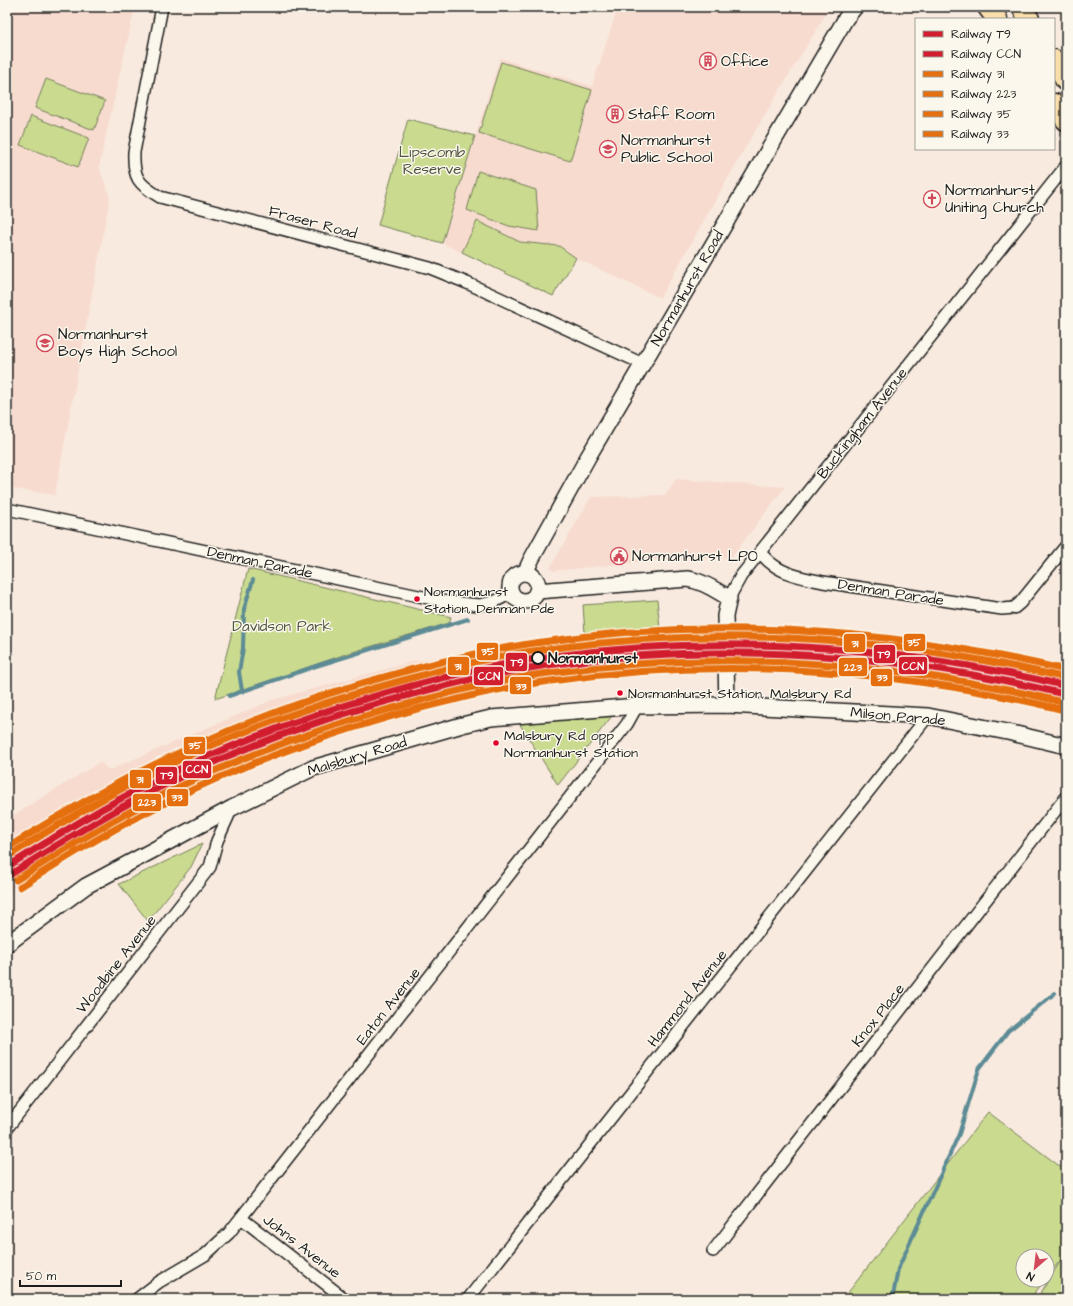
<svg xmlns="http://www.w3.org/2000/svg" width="1073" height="1306" viewBox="0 0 1073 1306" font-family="'Architects Daughter',sans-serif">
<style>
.built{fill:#f7dbcf}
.green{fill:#cadb90;stroke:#737c56}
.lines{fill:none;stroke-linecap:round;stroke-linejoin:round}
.stream{stroke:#5c8b95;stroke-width:4}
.street-casing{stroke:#1c1c1c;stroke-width:14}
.secondary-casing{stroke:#1c1c1c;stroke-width:18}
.highway-casing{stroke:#1c1c1c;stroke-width:23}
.street{stroke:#fbf7ec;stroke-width:11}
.secondary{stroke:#fbf7ec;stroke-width:15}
.highway{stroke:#f9deab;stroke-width:20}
.rail-1-casing{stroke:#fbf7ec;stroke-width:10}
.rail-2-casing{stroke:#fbf7ec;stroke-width:10}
.rail-3-casing{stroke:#fbf7ec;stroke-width:10}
.rail-4-casing{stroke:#fbf7ec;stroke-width:10}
.rail-5-casing{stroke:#fbf7ec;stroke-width:10}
.rail-6-casing{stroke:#fbf7ec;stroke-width:10}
.rail-1{stroke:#d11f2f;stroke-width:7}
.rail-2{stroke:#d11f2f;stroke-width:7}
.rail-3{stroke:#e56e0f;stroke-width:7}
.rail-4{stroke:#e56e0f;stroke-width:7}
.rail-5{stroke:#e56e0f;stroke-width:7}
.rail-6{stroke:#e56e0f;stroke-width:7}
.bus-dot{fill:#e4002b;stroke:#fbf7ec;stroke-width:1.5}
.stop-dot{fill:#fbf7ec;stroke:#1c1c1c;stroke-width:2}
.labels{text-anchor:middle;stroke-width:3;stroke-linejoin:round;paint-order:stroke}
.bus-label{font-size:14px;fill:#1c1c1c;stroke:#fbf7ec;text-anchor:start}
.poi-label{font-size:15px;fill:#1c1c1c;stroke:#fbf7ec;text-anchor:start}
.park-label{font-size:15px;fill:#50553f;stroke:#fbf7ec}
.street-label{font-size:15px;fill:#1c1c1c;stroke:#fbf7ec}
.stop-label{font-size:15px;font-weight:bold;fill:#1c1c1c;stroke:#fbf7ec;text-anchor:start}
.line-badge{stroke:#fbf7ec;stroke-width:1.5}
.badge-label{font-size:11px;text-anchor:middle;font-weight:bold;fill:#fff}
</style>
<rect width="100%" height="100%" fill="#f9eadf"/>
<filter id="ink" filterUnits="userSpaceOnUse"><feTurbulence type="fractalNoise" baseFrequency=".025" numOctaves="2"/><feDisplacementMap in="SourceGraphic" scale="8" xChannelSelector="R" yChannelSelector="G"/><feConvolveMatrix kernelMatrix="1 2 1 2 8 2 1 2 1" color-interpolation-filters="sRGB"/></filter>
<g filter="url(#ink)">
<!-- built -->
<g class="built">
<polygon points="7,7 135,7 99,167 110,197 55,495 7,488"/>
<polygon points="618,7 830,7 748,143 660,298 576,258 553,296 442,243 500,58 592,86"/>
<polygon points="676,479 785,487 731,558 658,560 553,571 550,568 591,497 665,495"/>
<polygon points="713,626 712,662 692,662 451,694 309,733 93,838 7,891 7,819 100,762 109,770 272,700 415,661 585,634"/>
</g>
<!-- green -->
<g class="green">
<polygon points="501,62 592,90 570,161 479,133"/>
<polygon points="46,79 105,101 94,130 35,108"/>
<polygon points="31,116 89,138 78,167 20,145"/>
<polygon points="408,119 475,136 442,243 378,225"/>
<polygon points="478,171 536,190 539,231 509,226 467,210"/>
<polygon points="477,221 520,242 559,246 576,258 553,296 462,252"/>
<polygon points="248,569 451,617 449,623 346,654 215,699"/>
<polygon points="657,600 660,628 585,634 583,605"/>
<polygon points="612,716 558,785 519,723"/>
<polygon points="202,844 191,867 148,921 119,884"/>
<polygon points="988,1112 1066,1171 1066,1299 1037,1299 1063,1257 1047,1277 1047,1256 1023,1256 1023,1280 1045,1280 1030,1299 843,1299"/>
</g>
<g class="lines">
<!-- stream -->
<g class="stream">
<polyline points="242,691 239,672 243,648 244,609 253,580"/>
<polyline points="229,696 316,666 468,619"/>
<polyline points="892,1299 893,1296 898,1269 959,1134 979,1069 1008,1031 1055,993"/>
</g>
<!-- street casing -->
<g class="street-casing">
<g id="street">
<path d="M 162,7 L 134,152 C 133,178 138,184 160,197 L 430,268 L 467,283 L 643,364"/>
<polyline points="7,509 447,602 480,605 494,602 511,593"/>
<path d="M 760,553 C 764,556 767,561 772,564 C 786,575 805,578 823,582 L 1002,609 L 1014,608 L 1020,603 L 1066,546"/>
<polyline points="729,598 741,576 1066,166"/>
<polyline points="7,1128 210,867 217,841 232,808"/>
<polyline points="241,1218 345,1299"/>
<polyline points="713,1251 1066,797"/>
<polyline points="137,1299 159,1282 205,1255 229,1233 627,724 637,706"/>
<polyline points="468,1299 928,716"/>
</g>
</g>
<!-- secondary casing -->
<g class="secondary-casing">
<g id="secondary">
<circle cx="524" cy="587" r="14"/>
<polyline points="525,573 531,560 588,457 846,18 855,7"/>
<path d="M 537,591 L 687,579 C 703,581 715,590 729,598 L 725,616 L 727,705"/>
<polyline points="7,944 86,886 232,808 313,768 462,725 491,718 637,706 727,705 928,716 1012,733 1066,746"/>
</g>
</g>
<!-- highway casing -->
<g class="highway-casing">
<g id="highway">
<polyline points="988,7 997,19"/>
<polyline points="1022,7 1029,19"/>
<polyline points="1054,60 1066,81"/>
<polyline points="1054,104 1066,120"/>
</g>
</g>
<!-- street -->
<use href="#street" class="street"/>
<!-- secondary -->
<use href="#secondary" class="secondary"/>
<!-- highway -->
<use href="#highway" class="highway"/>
<!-- rail-1 casing -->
<g class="rail-1-casing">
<path id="rail-1" d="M 7,867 C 57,835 107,804 161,778 C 241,739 325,709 411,686 C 456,674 501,664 547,657 C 720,633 897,645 1066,686"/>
</g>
<!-- rail-2 casing -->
<g class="rail-2-casing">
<path id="rail-2" d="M 11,874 C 61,842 111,811 164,785 C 244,746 328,716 413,694 C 458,682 503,672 548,665 C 720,641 896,653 1064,694"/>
</g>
<!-- rail-3 casing -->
<g class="rail-3-casing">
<path id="rail-3" d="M 7,857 C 55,826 104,797 156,771 C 238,731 324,701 411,678 C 456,666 501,655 547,649 C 721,625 896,637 1066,678"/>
</g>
<!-- rail-4 casing -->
<g class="rail-4-casing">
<path id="rail-4" d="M 16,880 C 65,849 115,818 168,792 C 247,754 330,724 415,702 C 459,690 504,679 549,673 C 720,649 895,661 1062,702"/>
</g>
<!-- rail-5 casing -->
<g class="rail-5-casing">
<path id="rail-5" d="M 7,848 C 133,767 261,709 406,671 C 451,659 496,648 542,642 C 717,616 895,630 1066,670"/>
</g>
<!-- rail-6 casing -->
<g class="rail-6-casing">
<path id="rail-6" d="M 20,887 C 69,855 119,825 171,800 C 250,761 333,732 417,709 C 461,698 505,687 551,681 C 721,657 894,669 1060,709"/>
</g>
<!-- rail-1 -->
<use href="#rail-1" class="rail-1"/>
<!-- rail-2 -->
<use href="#rail-2" class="rail-2"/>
<!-- rail-3 -->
<use href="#rail-3" class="rail-3"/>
<!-- rail-4 -->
<use href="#rail-4" class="rail-4"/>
<!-- rail-5 -->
<use href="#rail-5" class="rail-5"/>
<!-- rail-6 -->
<use href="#rail-6" class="rail-6"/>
</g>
</g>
<!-- icons -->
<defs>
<g id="building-ring" transform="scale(0.9)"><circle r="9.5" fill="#fbf7ec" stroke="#d1495b" stroke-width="1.5"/><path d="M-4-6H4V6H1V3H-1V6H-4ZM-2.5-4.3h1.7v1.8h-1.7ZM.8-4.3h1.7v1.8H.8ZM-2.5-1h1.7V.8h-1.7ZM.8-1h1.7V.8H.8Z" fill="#d1495b"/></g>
<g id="school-ring" transform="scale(0.9)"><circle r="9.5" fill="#fbf7ec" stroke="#d1495b" stroke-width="1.5"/><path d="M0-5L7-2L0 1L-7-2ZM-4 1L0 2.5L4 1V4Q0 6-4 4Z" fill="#d1495b"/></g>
<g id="church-ring" transform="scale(0.9)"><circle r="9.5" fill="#fbf7ec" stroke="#d1495b" stroke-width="1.5"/><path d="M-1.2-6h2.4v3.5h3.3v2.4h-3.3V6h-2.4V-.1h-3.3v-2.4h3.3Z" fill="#d1495b"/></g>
<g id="civic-ring" transform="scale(0.9)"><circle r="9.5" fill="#fbf7ec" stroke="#d1495b" stroke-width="1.5"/><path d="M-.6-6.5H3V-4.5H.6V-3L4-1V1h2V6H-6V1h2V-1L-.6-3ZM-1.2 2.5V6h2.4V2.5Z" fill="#d1495b"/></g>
</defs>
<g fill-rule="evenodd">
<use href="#building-ring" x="708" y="61"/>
<use href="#building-ring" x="615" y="114"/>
<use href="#school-ring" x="608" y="149"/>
<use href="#church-ring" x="932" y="199"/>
<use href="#school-ring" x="45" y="343"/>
<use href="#civic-ring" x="619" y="556"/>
</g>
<!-- markers -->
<g class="bus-dot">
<circle cx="417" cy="599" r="3.5"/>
<circle cx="620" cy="693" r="3.5"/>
<circle cx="496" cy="743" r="3.5"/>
</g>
<circle class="stop-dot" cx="538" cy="658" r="6"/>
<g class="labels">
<!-- bus labels -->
<g class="bus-label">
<text x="424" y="596">Normanhurst<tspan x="424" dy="17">Station, Denman Pde</tspan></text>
<text x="628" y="698">Normanhurst Station, Malsbury Rd</text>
<text x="504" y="740">Malsbury Rd opp<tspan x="504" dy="17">Normanhurst Station</tspan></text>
</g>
<!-- poi labels -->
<g class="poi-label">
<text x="721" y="66">Office</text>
<text x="628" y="119">Staff Room</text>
<text x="621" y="145">Normanhurst<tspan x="621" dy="17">Public School</tspan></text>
<text x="945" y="195">Normanhurst<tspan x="945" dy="17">Uniting Church</tspan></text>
<text x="58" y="339">Normanhurst<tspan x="58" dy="17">Boys High School</tspan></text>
<text x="632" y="561">Normanhurst LPO</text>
</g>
<!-- park labels -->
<g class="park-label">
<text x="432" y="157">Lipscomb<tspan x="432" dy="17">Reserve</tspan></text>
<text x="282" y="631">Davidson Park</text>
</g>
<!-- street labels -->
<g class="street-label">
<text transform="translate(313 222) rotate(15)" y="5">Fraser Road</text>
<text transform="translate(687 288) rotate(-60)" y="5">Normanhurst Road</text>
<text transform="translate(862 423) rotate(-52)" y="5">Buckingham Avenue</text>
<text transform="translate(260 562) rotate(12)" y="5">Denman Parade</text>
<text transform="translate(891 592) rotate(9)" y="5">Denman Parade</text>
<text transform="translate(898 716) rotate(5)" y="5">Milson Parade</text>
<text transform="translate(357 756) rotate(-17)" y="5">Malsbury Road</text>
<text transform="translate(116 964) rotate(-52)" y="5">Woodbine Avenue</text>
<text transform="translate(687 998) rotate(-52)" y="5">Hammond Avenue</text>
<text transform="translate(388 1006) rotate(-52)" y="5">Eaton Avenue</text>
<text transform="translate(878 1015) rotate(-52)" y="5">Knox Place</text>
<text transform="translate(302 1246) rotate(38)" y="5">Johns Avenue</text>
</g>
<!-- stop labels -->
<g class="stop-label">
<text x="548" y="663">Normanhurst</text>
</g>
</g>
<g class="line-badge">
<rect x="903" y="633" width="23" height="19" rx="4" fill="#e56e0f"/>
<rect x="843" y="633" width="23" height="20" rx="4" fill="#e56e0f"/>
<rect x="476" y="642" width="23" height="19" rx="4" fill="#e56e0f"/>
<rect x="873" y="644" width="23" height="20" rx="4" fill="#d11f2f"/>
<rect x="505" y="652" width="23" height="20" rx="4" fill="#d11f2f"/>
<rect x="898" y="656" width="30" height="19" rx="4" fill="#d11f2f"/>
<rect x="447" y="656" width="23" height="20" rx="4" fill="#e56e0f"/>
<rect x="838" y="657" width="30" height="20" rx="4" fill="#e56e0f"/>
<rect x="473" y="666" width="31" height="20" rx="4" fill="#d11f2f"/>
<rect x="870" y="668" width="23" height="19" rx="4" fill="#e56e0f"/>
<rect x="509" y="676" width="23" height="19" rx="4" fill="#e56e0f"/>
<rect x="183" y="736" width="23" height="19" rx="4" fill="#e56e0f"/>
<rect x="182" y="760" width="30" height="19" rx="4" fill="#d11f2f"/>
<rect x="155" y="766" width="23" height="19" rx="4" fill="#d11f2f"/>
<rect x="129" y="769" width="23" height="20" rx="4" fill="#e56e0f"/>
<rect x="166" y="788" width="23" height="19" rx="4" fill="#e56e0f"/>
<rect x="132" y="793" width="30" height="19" rx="4" fill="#e56e0f"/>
</g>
<g class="badge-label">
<text x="914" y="646">35</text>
<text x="855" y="647">31</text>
<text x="488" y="655">35</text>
<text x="884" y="658">T9</text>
<text x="517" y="666">T9</text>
<text x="913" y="670">CCN</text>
<text x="458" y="670">31</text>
<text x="853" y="671">223</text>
<text x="489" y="680">CCN</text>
<text x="882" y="681">33</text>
<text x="521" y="690">33</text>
<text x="195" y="749">35</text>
<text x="197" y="773">CCN</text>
<text x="167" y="779">T9</text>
<text x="140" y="783">31</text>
<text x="177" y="801">33</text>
<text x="147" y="806">223</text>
</g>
<!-- margin -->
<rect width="1073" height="1306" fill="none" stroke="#fbf7ec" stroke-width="24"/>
<rect x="12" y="12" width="1049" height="1282" fill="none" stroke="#1c1c1c" stroke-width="1.5" filter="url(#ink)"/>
<!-- legend -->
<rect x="915" y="18" width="140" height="132" fill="#fbf7ec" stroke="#a29f99"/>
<rect x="923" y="31" width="20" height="6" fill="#d11f2f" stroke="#a29f99"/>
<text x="951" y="38" font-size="12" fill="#1c1c1c">Railway T9</text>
<rect x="923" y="51" width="20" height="6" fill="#d11f2f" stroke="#a29f99"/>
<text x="951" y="58" font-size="12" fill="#1c1c1c">Railway CCN</text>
<rect x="923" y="71" width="20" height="6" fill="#e56e0f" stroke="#a29f99"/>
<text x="951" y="78" font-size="12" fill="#1c1c1c">Railway 31</text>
<rect x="923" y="91" width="20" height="6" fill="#e56e0f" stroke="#a29f99"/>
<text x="951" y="98" font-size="12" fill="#1c1c1c">Railway 223</text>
<rect x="923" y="111" width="20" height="6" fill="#e56e0f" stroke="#a29f99"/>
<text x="951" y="118" font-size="12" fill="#1c1c1c">Railway 35</text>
<rect x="923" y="131" width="20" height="6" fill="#e56e0f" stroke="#a29f99"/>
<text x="951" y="138" font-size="12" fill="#1c1c1c">Railway 33</text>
<!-- north arrow -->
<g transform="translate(1035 1268) rotate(208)"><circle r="19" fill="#fbf7ec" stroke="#a29f99"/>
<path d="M0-3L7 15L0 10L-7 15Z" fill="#d1495b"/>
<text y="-6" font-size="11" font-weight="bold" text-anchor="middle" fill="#1c1c1c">N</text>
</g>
<!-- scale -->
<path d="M20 1280v6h101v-6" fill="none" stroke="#1c1c1c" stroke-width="2"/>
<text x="26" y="1280" font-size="12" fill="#1c1c1c" stroke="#fbf7ec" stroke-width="3" paint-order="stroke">50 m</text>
</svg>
